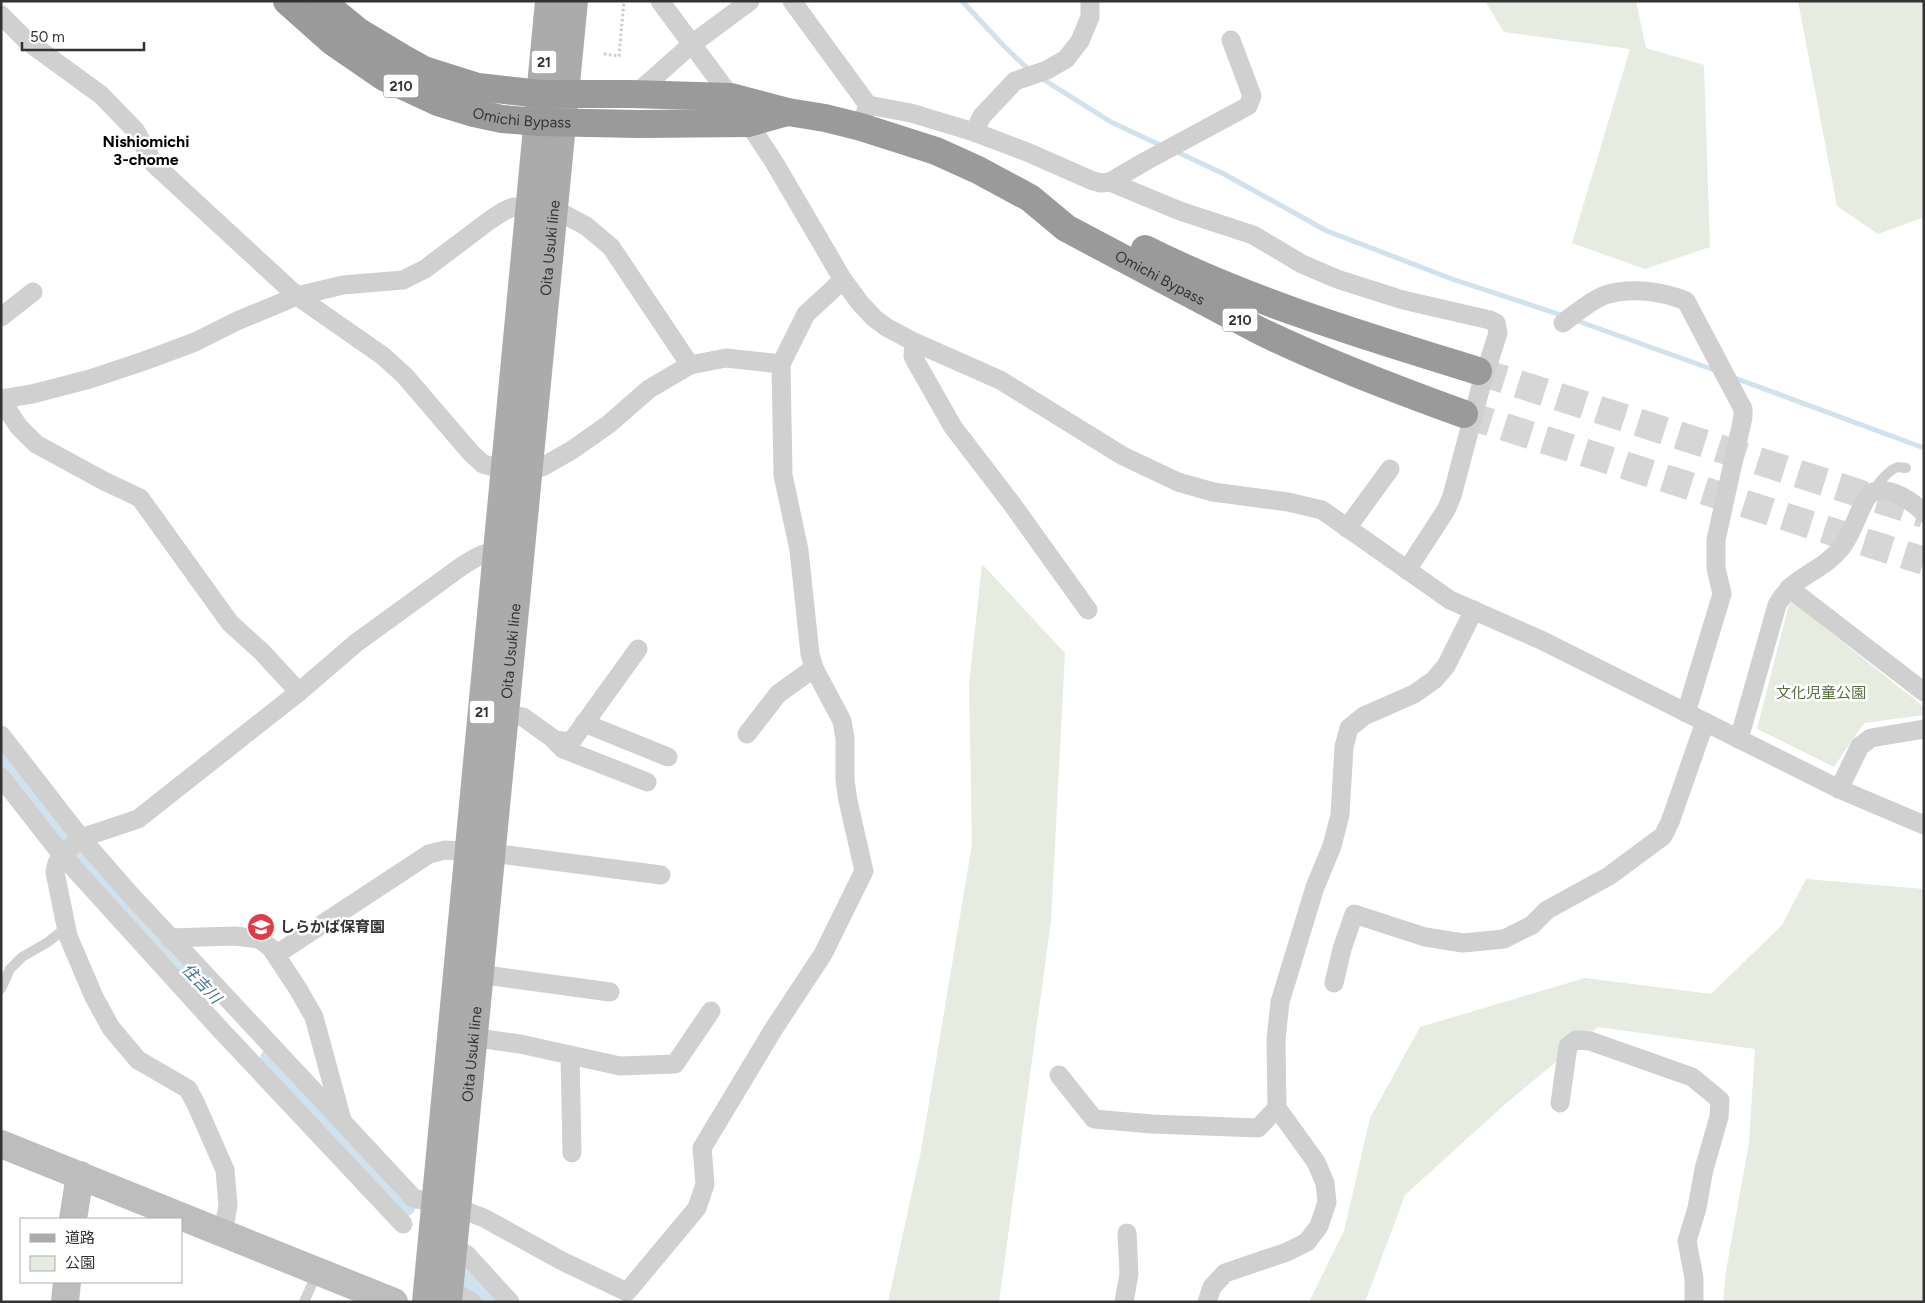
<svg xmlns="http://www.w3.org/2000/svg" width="1925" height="1303" viewBox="0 0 1925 1303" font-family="Figtree,'Noto Sans JP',sans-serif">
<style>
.green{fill:#e6ecdf}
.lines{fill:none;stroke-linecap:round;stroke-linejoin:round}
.stream{stroke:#cfe2ee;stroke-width:5}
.river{stroke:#cfe2ee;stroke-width:29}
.highway-tunnel{stroke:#d6d6d6;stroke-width:28;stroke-dasharray:28 14;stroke-linecap:butt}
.path{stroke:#cdcdcd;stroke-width:3;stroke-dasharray:2.5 2.5;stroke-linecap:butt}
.lane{stroke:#d0d0d0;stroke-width:10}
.street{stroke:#d0d0d0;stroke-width:19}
.secondary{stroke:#bdbdbd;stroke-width:28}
.primary{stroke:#ababab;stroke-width:28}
.highway{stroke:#9a9a9a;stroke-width:28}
.labels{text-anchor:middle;stroke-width:5;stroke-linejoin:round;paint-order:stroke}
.shield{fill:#fff;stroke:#707070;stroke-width:1}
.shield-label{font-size:14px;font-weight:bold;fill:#333}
.street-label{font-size:15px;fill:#333;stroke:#fff}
.park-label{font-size:15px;fill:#56703f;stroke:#fff}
.poi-label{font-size:15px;font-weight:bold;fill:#333;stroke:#fff;text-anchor:start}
.neighbourhood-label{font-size:16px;font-weight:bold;fill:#000;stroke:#fff}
.water-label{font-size:16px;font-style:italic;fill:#3f7597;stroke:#fff}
</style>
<rect width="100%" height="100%" fill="#fff"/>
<!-- green -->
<g class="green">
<polygon points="1485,1 1636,1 1646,48 1704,65 1710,247 1645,269 1572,243 1630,49 1504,32"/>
<polygon points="1798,1 1924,1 1924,217 1878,234 1837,206"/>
<polygon points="982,564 1065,653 1051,921 999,1302 888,1302 921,1151 972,844 969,684"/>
<polygon points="1790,600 1924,707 1924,715 1864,723 1834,767 1757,729"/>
<polygon points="1806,879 1924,889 1924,1302 1723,1302 1726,1271 1749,1143 1755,1049 1598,1027 1503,1106 1405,1195 1365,1302 1309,1302 1344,1231 1370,1118 1420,1027 1585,978 1711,994 1782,925"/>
</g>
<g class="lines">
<!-- stream -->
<g class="stream">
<polyline points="962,1 1004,46 1030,71"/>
<polyline points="1041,78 1111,122 1162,146"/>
<polyline points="1175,151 1224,174 1327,231 1452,279 1564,316"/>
<polyline points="1575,320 1717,371"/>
<polyline points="1732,377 1924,448"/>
</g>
<!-- river -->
<g class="river">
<polyline points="1,766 109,887 184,965"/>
<polyline points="274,1061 402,1203"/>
<polyline points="468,1274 495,1302"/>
</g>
<!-- highway-tunnel -->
<g class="highway-tunnel">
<polyline points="1478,371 1924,514"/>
<polyline points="1464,414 1924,561"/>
</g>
<!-- path -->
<polyline class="path" points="604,54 619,56 624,1"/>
<!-- lane -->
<g class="lane">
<path d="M 1875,491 C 1877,483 1890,469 1898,467 C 1901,467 1903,468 1906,468"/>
<polyline points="1,989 10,969 22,957 48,942 67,927"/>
<polyline points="304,1302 317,1273"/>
</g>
<!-- street -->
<g class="street">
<polyline points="660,1 731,97 774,162 843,280 860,303 874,318 886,327 914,342 1000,380 1123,456 1178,482 1213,492 1288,502 1322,510 1450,600 1541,640 1839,789 1924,825"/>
<polyline points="792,1 868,105 864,117"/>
<polyline points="1,15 27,41 101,95 135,130 154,164 297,296 383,356 405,376 471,453 483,464 505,470 528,472 544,466 572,450 609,424 649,389 690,365 726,358 781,364"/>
<polyline points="631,94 639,91 692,44 750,1"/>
<polyline points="868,105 911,113 974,132 1027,152 1093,181 1101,183 1110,182 1144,162 1248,106 1252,96 1231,40"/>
<polyline points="974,132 982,116 1015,81 1047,70 1066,59 1080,41 1090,17 1090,1"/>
<polyline points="1110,182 1180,211 1253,235 1302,264 1337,279 1403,300 1490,320 1496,323 1498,333 1481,386 1452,496 1446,510 1407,570"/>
<polyline points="1,317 33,292"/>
<path d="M 1563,323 C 1576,313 1590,301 1605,295 C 1629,287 1663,291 1686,301 L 1743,409 L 1743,417 L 1716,540 L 1716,568 L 1722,594 L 1686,713"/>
<polyline points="914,342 913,356 916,362 953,427 1012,504 1088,610"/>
<polyline points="1,399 32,394 90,379 144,361 195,342 237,321 297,296 343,285 403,280 425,269 490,220 504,211 513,207 554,209 586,226 611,247 690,365"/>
<polyline points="1,400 19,427 36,444 104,481 140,498 230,623 262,652 299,692"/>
<polyline points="1347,528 1390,469"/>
<polyline points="1789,588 1924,692"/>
<polyline points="495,712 523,717 555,740 571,742 638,649"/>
<polyline points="584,723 668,757"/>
<polyline points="747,734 778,694 814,668"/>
<polyline points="1,735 81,838 129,893 408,1192 413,1198 466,1211 484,1218 562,1261 627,1292 697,1208 705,1184 702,1148 773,1030 823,954 864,871 848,801 845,780 845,738 842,721 814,668 810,654 799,550 783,475 781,364 806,314 843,280"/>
<path d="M 1739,739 L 1777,605 C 1793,575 1821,573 1841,548 C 1854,532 1858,509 1870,493 C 1889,485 1911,500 1924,513"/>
<polyline points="555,741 563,749 647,782"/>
<polyline points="1,777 62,855 218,1027 403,1224"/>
<polyline points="1839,789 1860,746 1871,738 1924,729"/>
<polyline points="169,938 235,936 259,939 271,948 298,989 314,1017 342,1120"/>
<polyline points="277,954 429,854 445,850 491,853 661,875"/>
<polyline points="470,973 610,992"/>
<polyline points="1334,983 1342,949 1354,914 1425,937 1463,943 1504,939 1532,925 1547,910 1609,876 1663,836 1670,822 1705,722"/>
<polyline points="463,1036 520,1044 620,1066 675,1064 711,1011"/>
<polyline points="570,1055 572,1153"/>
<polyline points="1059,1075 1094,1119 1152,1124 1258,1128 1277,1108"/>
<polyline points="1560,1103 1568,1046 1576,1040 1590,1041 1692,1077 1720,1100 1719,1117 1704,1169 1697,1208 1687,1241 1694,1278 1694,1302"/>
<path d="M 223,1234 L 228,1205 L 225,1170 L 196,1104 L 188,1089 L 138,1060 L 111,1028 L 94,997 L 68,936 L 55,872 L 57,863 L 62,855 L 81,838 L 138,819 L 299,692 L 356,643 L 462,566 C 479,555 488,550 509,551"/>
<polyline points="453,1246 467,1255 510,1302"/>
<polyline points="449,1289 472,1302"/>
<polyline points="1124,1302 1129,1274 1127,1233"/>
<polyline points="1207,1302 1212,1287 1225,1273 1287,1252 1307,1242 1319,1226 1327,1202 1325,1183 1316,1162 1277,1108 1276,1039 1280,1002 1315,887 1332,846 1340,815 1344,747 1349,728 1364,716 1414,694 1434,680 1446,666 1474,610"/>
</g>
<!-- secondary -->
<g class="secondary">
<polyline points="1,1144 394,1302"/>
<polyline points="73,1219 80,1175"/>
<polyline points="65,1302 67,1282"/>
</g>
<!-- primary -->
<g class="primary">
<polyline points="426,1302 549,1"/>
<path id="s1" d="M 448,1302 L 574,1"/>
</g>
<!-- highway -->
<g class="highway">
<path id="s2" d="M 287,1 L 333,42 L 384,77 L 438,102 L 474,113 L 502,119 L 538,122 L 639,124 L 748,123 L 787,112"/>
<path id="s3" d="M 321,1 L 359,32 L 404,59 L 424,70 L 478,87 L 541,94 L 630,94 L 731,97 L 788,112 L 825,118 L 861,127 L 936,151 L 978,170 L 1030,198 L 1066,228 L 1260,331 C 1326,363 1395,389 1464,414"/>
<path d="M 1145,249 C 1251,302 1365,336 1478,371"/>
</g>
</g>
<!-- icons -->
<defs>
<g id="school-disc" transform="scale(1.4375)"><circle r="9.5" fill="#e63946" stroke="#fff"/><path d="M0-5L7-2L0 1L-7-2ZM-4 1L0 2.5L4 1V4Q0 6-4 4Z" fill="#fff"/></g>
</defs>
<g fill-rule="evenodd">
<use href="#school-disc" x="261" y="927"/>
</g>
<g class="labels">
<!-- shield labels -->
<g class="shield">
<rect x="531.5" y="50.5" width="25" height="23" rx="4"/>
<rect x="383.5" y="74.5" width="35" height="23" rx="4"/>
<rect x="1222.5" y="308.5" width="35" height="23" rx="4"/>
<rect x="469.5" y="700.5" width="25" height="23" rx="4"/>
</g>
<g class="shield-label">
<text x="544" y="67">21</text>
<text x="401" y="91">210</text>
<text x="1240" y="325">210</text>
<text x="482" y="717">21</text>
</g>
<!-- street labels -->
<g class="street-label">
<text dy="5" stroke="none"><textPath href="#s2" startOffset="269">Omichi Bypass</textPath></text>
<text dy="5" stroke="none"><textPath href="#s1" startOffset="1059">Oita Usuki line</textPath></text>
<text dy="5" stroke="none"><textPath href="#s3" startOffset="905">Omichi Bypass</textPath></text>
<text dy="5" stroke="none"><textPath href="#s1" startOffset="654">Oita Usuki line</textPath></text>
<text dy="5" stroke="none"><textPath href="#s1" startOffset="249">Oita Usuki line</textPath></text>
</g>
<!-- park labels -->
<g class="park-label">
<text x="1821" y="698">文化児童公園</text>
</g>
<!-- poi labels -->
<g class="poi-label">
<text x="280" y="932">しらかば保育園</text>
</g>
<!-- neighbourhood labels -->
<g class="neighbourhood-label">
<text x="146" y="147">Nishiomichi<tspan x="146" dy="18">3-chome</tspan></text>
</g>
<!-- water labels -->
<g class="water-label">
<text transform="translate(202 983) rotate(46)" y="6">住吉川</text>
</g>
</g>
<!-- border -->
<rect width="1925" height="1303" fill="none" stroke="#333333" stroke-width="5"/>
<!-- legend -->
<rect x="20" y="1218" width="162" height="65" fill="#ffffff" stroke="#adadad"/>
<rect x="30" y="1234" width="25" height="8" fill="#ababab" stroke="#adadad"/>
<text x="65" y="1243" font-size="15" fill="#333333">道路</text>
<rect x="30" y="1256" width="25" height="15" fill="#e6ecdf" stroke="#adadad"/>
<text x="65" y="1268" font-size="15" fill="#333333">公園</text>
<!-- scale -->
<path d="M22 42v8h122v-8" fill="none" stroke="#333333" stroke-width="2.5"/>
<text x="30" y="42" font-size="15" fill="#333333" stroke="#ffffff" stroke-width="4" paint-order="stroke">50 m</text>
</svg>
